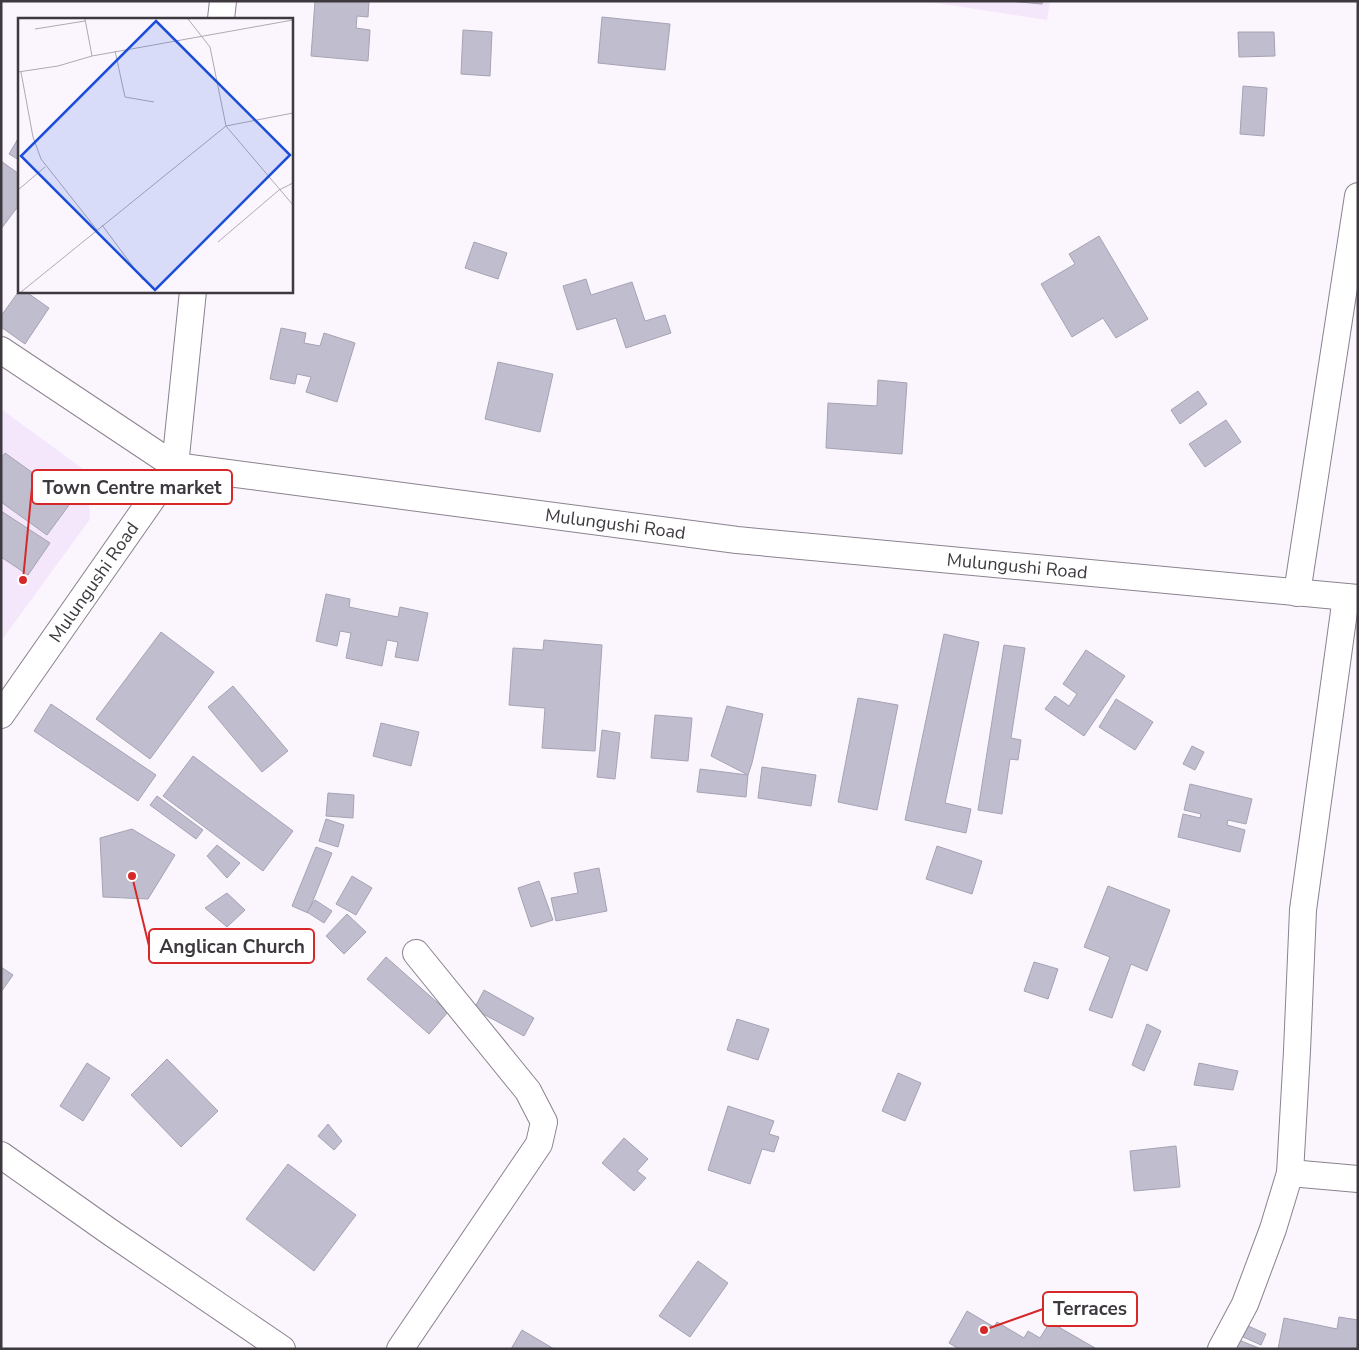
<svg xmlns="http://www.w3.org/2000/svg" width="1359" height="1350" viewBox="0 0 1359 1350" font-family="'Nunito Sans',sans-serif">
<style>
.built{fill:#f4e6fb}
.building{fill:#c0bece;stroke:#a5a3b3}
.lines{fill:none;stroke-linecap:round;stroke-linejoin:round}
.minor-casing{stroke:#8b828f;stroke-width:28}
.minor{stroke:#fff;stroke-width:26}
.labels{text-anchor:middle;stroke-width:4;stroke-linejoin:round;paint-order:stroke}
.street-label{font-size:18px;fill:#3d393f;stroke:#fff}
.inset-road{fill:none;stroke:#afaab2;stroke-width:1}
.view{fill:#1d4ed8;fill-opacity:0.15;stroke:#1d4ed8;stroke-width:2.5}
.inset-edge{fill:none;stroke:#3d393f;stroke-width:2.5}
.leader{fill:none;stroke:#d62828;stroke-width:2}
.callout-dot{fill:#d62828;stroke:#fff;stroke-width:2}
.callout{fill:#fff;stroke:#d62828;stroke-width:2}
.callout-label{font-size:19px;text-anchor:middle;font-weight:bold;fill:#3d393f}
</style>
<rect width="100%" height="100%" fill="#fbf5fe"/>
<!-- built -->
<g class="built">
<polygon points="924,1 1050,1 1047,20"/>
<polygon points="1,409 87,472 90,519 1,641"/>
</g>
<!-- building -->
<g class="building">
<polygon points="315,1 369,1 368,17 357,16 356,28 370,30 368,61 311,56"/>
<polygon points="1008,1 1043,1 1042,4"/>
<polygon points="602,17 670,24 665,70 598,63"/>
<polygon points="463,30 492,32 490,76 461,74"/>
<polygon points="1238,32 1274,32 1275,56 1239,57"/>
<polygon points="1243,86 1267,88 1264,136 1240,134"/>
<polygon points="19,137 19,160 9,154"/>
<polygon points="1,161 19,174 19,205 1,229"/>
<polygon points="1099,236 1148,319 1116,338 1103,318 1072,337 1041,284 1075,264 1069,254"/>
<polygon points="474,242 507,253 498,279 465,268"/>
<polygon points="586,279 591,295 632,282 645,321 665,315 671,333 626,348 616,318 577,330 563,286"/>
<polygon points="19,291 25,291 49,308 25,344 1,327 1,316"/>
<polygon points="281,328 306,333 304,343 320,346 324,333 355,343 337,402 306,392 311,377 297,374 295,384 270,379"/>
<polygon points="498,362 553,374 540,432 485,419"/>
<polygon points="878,380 907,383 902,454 826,448 828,403 877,406"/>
<polygon points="1198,391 1207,404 1180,424 1171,410"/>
<polygon points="1226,420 1241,442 1205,467 1189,444"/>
<polygon points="5,453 72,501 47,535 1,502 1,458"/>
<polygon points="1,511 50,543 28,575 1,557"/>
<polygon points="326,594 350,599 349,607 398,617 400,607 428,613 418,661 395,657 398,642 387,640 382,666 346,658 351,633 340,631 337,646 316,641"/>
<polygon points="161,632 214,672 150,759 96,719"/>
<polygon points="944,634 979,642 945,803 971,809 966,833 905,820"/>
<polygon points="544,640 602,645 595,751 542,748 545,708 509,705 513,648 543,650"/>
<polygon points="1004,645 1025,648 1011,738 1021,740 1018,760 1010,759 1002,814 978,810"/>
<polygon points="1086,650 1125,676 1084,736 1045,709 1055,696 1069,706 1077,694 1063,684"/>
<polygon points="233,686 288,751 262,772 208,707"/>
<polygon points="858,698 898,705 877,810 838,802"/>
<polygon points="1116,699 1153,722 1135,750 1099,727"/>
<polygon points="51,704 156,775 138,801 34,731"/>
<polygon points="727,706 763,714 752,763 748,775 711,756"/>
<polygon points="655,715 692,718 688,761 651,758"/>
<polygon points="381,723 419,732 411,766 373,756"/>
<polygon points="602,730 620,733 615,779 597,777"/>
<polygon points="1192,746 1204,752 1195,770 1183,764"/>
<polygon points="193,756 293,831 263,871 163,796"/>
<polygon points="762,767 816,775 811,806 758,798"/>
<polygon points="700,769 748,775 746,797 697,792"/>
<polygon points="1190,784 1252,799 1246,824 1228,820 1227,825 1245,830 1240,852 1178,837 1183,814 1200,818 1201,814 1184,810"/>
<polygon points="328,793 354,795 353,818 326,816"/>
<polygon points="157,796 203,830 196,839 150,805"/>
<polygon points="326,819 344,825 338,847 319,841"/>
<polygon points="132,829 175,855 148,899 103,897 100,838"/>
<polygon points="217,845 240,863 227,878 207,856"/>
<polygon points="937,846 982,861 972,894 926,879"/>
<polygon points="316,847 332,853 308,913 292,906"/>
<polygon points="599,868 607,911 556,921 551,898 578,893 574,873"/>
<polygon points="352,876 372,888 356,915 336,904"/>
<polygon points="539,881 553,920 531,927 518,888"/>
<polygon points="1108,886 1170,910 1147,971 1131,964 1112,1018 1089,1010 1110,957 1084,947"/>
<polygon points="227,893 245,910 227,927 205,908"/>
<polygon points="315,900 332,911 324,923 307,912"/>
<polygon points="347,914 366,932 344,954 326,936"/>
<polygon points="386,957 448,1012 429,1034 367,979"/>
<polygon points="1034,962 1058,969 1048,999 1024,991"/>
<polygon points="1,967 13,975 1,992"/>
<polygon points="484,990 534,1018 524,1036 474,1009"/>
<polygon points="737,1019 769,1029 758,1060 727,1050"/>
<polygon points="1147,1024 1161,1031 1144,1071 1132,1065"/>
<polygon points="167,1059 218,1111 181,1147 131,1095"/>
<polygon points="87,1063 110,1078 83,1121 60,1106"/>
<polygon points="1199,1063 1238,1071 1233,1090 1194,1085"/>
<polygon points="898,1073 921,1083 905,1121 882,1111"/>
<polygon points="728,1106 774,1121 769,1134 779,1137 774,1152 762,1149 750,1184 708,1170"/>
<polygon points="328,1124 342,1141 334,1150 318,1136"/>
<polygon points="624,1138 648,1159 637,1171 646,1178 634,1191 602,1163"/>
<polygon points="1176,1146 1180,1187 1134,1191 1130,1151"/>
<polygon points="288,1164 356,1215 314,1271 246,1219"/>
<polygon points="698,1261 728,1283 690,1337 659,1316"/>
<polygon points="967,1311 994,1327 997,1322 1024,1338 1028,1331 1040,1338 1050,1322 1095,1348 959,1349 949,1343"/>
<polygon points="1339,1317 1358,1320 1358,1349 1278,1349 1284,1318 1337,1329"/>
<polygon points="1246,1325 1266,1334 1261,1345 1241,1336"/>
<polygon points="522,1330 554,1349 511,1349"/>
<polygon points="1239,1340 1261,1349 1235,1349"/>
</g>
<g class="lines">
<!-- minor casing -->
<g class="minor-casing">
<g id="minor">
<polyline points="221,19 223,1"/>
<polyline points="1,350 175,466 193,291"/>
<polyline points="1297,593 1358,196"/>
<path id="s1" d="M 1,715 L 175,466 L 737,540 L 1358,598"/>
<polyline points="1,1155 110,1232 282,1349"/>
<polyline points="1290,1173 1358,1179"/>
<polyline points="400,1349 539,1144 544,1122 528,1091 416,953"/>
<polyline points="1221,1349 1245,1304 1273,1229 1290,1173 1297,1051 1303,910 1346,597"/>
</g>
</g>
<!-- minor -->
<use href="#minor" class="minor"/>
</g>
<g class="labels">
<!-- street labels -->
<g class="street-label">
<text dy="6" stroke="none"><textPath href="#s1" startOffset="748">Mulungushi Road</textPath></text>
<text dy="6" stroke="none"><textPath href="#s1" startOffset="1152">Mulungushi Road</textPath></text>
<text dy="6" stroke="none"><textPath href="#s1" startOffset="162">Mulungushi Road</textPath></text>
</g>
</g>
<!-- overview -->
<g transform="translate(18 18)">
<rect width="275" height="275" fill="#fbf5fe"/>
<path class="inset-road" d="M 67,1 L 74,38M 17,11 L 67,3M 97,33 L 107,79 L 136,84M 0,54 L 40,48 L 74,38 L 275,2M 3,54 L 15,119 L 23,141 L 79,212M 275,95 L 208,108 L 275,187M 0,172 L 27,149M 84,207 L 125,262M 200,224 L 261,172 L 275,165M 3,274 L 208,108 L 192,29 L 170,1"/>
<path class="view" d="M 138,3 L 272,137 L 137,272 L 3,138 Z"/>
<rect width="275" height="275" class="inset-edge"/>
</g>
<!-- callouts -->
<path class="leader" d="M23 580L32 487M132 876L149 946M984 1330L1043 1309"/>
<g class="callout-dot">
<circle cx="23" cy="580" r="5"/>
<circle cx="132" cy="876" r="5"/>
<circle cx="984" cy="1330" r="5"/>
</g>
<g class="callout">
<rect x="32" y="470" width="200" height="34" rx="5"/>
<rect x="149" y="929" width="165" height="34" rx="5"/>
<rect x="1043" y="1292" width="94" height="34" rx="5"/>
</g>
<g class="callout-label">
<text x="132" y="494">Town Centre market</text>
<text x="232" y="953">Anglican Church</text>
<text x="1090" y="1315">Terraces</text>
</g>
<!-- border -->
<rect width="1359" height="1350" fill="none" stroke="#3d393f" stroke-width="5"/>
</svg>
